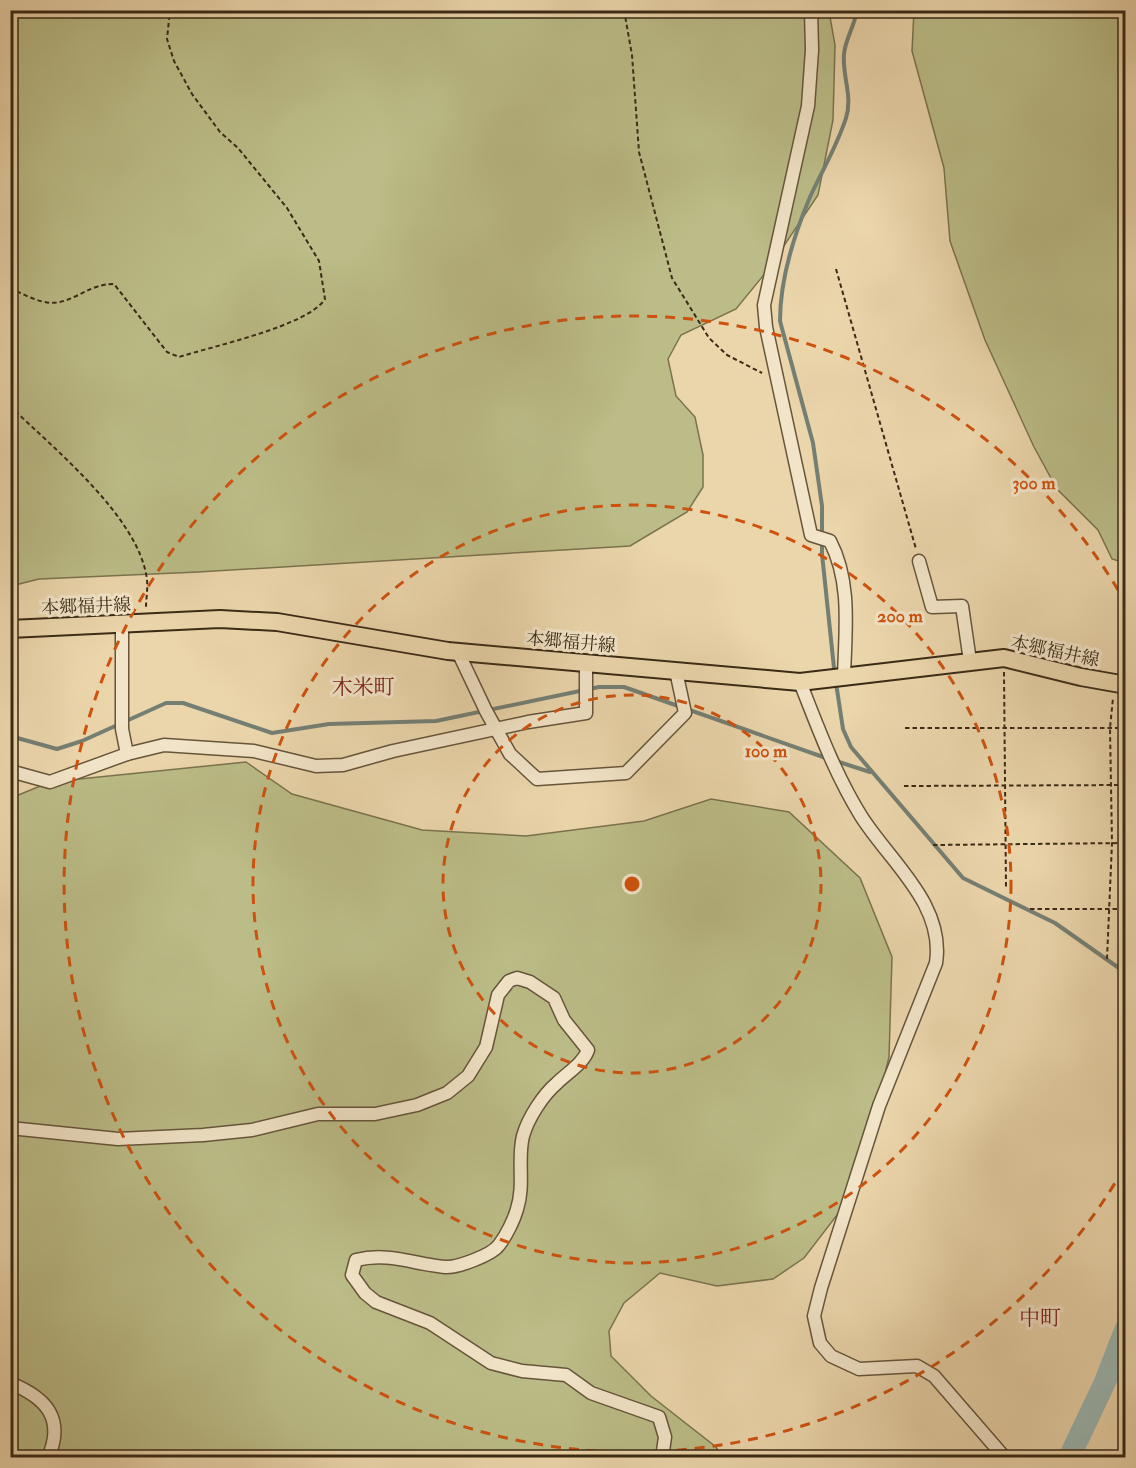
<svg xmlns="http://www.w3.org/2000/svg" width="1136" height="1468" viewBox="0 0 1136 1468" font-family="'IM FELL Double Pica','Noto Serif JP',serif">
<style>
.green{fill:#bbbc87;stroke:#7a734e;stroke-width:1.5}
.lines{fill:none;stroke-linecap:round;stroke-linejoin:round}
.stream{stroke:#747f74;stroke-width:4}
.river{stroke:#9bb7b2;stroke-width:22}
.minor-casing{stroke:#66553b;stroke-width:15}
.major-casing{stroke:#3a2a16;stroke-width:20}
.path{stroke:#3a2a16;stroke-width:2;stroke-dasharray:4.5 3;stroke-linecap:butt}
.minor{stroke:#f2e4c8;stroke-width:12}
.major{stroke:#ebd5ab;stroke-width:16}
.ring{fill:none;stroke:#ce520e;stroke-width:3;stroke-dasharray:10 8}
.labels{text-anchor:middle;stroke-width:6;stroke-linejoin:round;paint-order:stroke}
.street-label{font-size:18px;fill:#3a2a16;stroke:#f2e4c8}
.quarter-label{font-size:21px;fill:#7a1f14;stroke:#f2e4c8}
.centre{fill:#ce520e;stroke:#f2e4c8;stroke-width:3}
.ring-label{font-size:18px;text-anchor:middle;font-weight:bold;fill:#ce520e;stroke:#f2e4c8;stroke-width:6;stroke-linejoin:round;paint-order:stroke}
</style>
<rect width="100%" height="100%" fill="#ebd5ab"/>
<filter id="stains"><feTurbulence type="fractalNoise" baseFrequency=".00333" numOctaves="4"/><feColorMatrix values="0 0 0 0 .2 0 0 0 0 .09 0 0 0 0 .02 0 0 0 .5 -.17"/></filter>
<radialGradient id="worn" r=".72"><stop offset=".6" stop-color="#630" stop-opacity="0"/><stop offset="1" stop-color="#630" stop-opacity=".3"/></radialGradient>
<!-- green -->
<g class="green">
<polygon points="10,11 829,11 835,45 833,120 818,195 767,271 736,309 681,335 668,359 676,396 695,417 703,455 703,487 687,512 630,546 198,572 39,579 11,586"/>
<polygon points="914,11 1125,11 1125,563 1112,559 1098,530 1057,489 1034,447 985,340 950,241 944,168 912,51"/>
<polygon points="246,762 292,794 422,830 526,836 644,821 711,799 789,812 860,878 892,957 889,1057 857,1189 804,1258 773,1279 717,1286 660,1273 624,1303 609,1331 611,1356 651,1396 716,1447 722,1457 11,1458 11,798 50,782"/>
</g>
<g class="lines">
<!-- stream -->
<g class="stream">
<path d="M 834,668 L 822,554 L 822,506 L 813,443 L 780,321 C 780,280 794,235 810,197 C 822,171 837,146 846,118 C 853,96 842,76 844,54 C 845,40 855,25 857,10"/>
<polyline points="836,683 843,729 851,747 963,878 1055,923 1126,973"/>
<polyline points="10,736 57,749 82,741 166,703 183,703 272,733 329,724 436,721 599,687 624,687 826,758"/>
<polyline points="836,761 870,772"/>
</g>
<!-- river -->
<polyline class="river" points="1069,1458 1105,1382 1126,1328"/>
<!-- minor casing -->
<g class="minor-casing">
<g id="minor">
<path d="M 811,10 L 812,50 L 808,106 L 764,305 L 766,327 L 811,535 L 830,541 C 852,583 845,632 844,678"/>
<polyline points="919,561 932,607 962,606 970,661"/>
<polyline points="458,652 486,711 510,754 537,779 626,773 685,713 676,671"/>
<path d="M 800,682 C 818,728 835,774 861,816 C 890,862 945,904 936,963 L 879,1106 L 821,1288 L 814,1316 L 820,1343 L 831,1356 L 859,1369 L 917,1366 L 934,1376 L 1005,1458"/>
<polyline points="127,754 164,745 254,751 316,766 343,765 393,751 528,722 586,713 586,663"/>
<polyline points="10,771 50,782 127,754 122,729 122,625"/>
<path d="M 10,1128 L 118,1139 L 203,1135 L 252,1130 L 318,1114 L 375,1114 L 417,1105 L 447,1093 L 468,1076 L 486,1047 L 498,995 L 509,981 L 517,978 L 530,982 L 554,998 L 564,1020 L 588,1050 C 583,1064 567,1073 557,1083 C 543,1095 528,1118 523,1136 C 517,1159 525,1185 517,1209 C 514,1220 506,1236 499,1245 C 492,1255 457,1268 445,1267 C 414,1264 388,1252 356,1260 L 352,1275 L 365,1293 L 376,1302 L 430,1323 L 491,1363 L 522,1371 L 566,1375 L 591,1393 L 659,1417 L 665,1437 L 662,1458"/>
<path d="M 10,1383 C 47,1398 65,1419 48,1458"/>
</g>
</g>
<!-- major casing -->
<g class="major-casing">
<polyline id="major" points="10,629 220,619 277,622 448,651 800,682 1004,658 1081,677 1126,685"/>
</g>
<!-- path -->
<g class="path">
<polyline points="624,10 632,55 639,152 672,278 709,338 727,355 762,373"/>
<polyline points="836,269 916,549"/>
<path d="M 10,288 C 25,295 44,306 60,302 C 81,297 91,284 114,284 L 167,352 L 179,357 C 213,346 308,326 325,299 L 319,261 L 287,208 L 238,148 L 220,132 L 192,94 L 174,61 L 167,39 L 170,10"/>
<path d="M 10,406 C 53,448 140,518 147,580 C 148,589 146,599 146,607"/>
<polyline points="1004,672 1006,888"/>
<polyline points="905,728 1126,728"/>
<polyline points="904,786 1126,785"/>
<polyline points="933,845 1126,843"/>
<polyline points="1030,909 1126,909"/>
<polyline points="1107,959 1112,843 1110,728 1113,698"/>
</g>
<!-- minor -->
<use href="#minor" class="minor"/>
<!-- major -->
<use href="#major" class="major"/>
</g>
<!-- distance rings -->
<g class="ring">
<circle cx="632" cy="884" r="189"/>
<circle cx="632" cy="884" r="379"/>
<path d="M1124 1168A568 568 0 1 1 1124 600"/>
</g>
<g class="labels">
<!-- street labels -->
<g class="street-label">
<text transform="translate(86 606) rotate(-2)" y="6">本郷福井線</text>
<text transform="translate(571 642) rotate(5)" y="6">本郷福井線</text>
<text transform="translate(1055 651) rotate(12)" y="6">本郷福井線</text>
</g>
<!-- quarter labels -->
<g class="quarter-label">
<text x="363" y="694">木米町</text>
<text x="1040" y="1325">中町</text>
</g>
</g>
<circle cx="632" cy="884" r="9" class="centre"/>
<g class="ring-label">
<text x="1034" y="489">300 m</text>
<text x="900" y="622">200 m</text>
<text x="766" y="757">100 m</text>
</g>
<!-- margin -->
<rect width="1136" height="1468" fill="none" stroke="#ebd5ab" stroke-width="36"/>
<rect x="12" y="12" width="1112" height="1444" fill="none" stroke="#3a2a16" stroke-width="3"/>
<rect x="18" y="18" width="1100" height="1432" fill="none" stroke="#3a2a16" stroke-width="1.5"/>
<rect width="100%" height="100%" filter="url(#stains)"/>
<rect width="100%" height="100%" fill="url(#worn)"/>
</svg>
